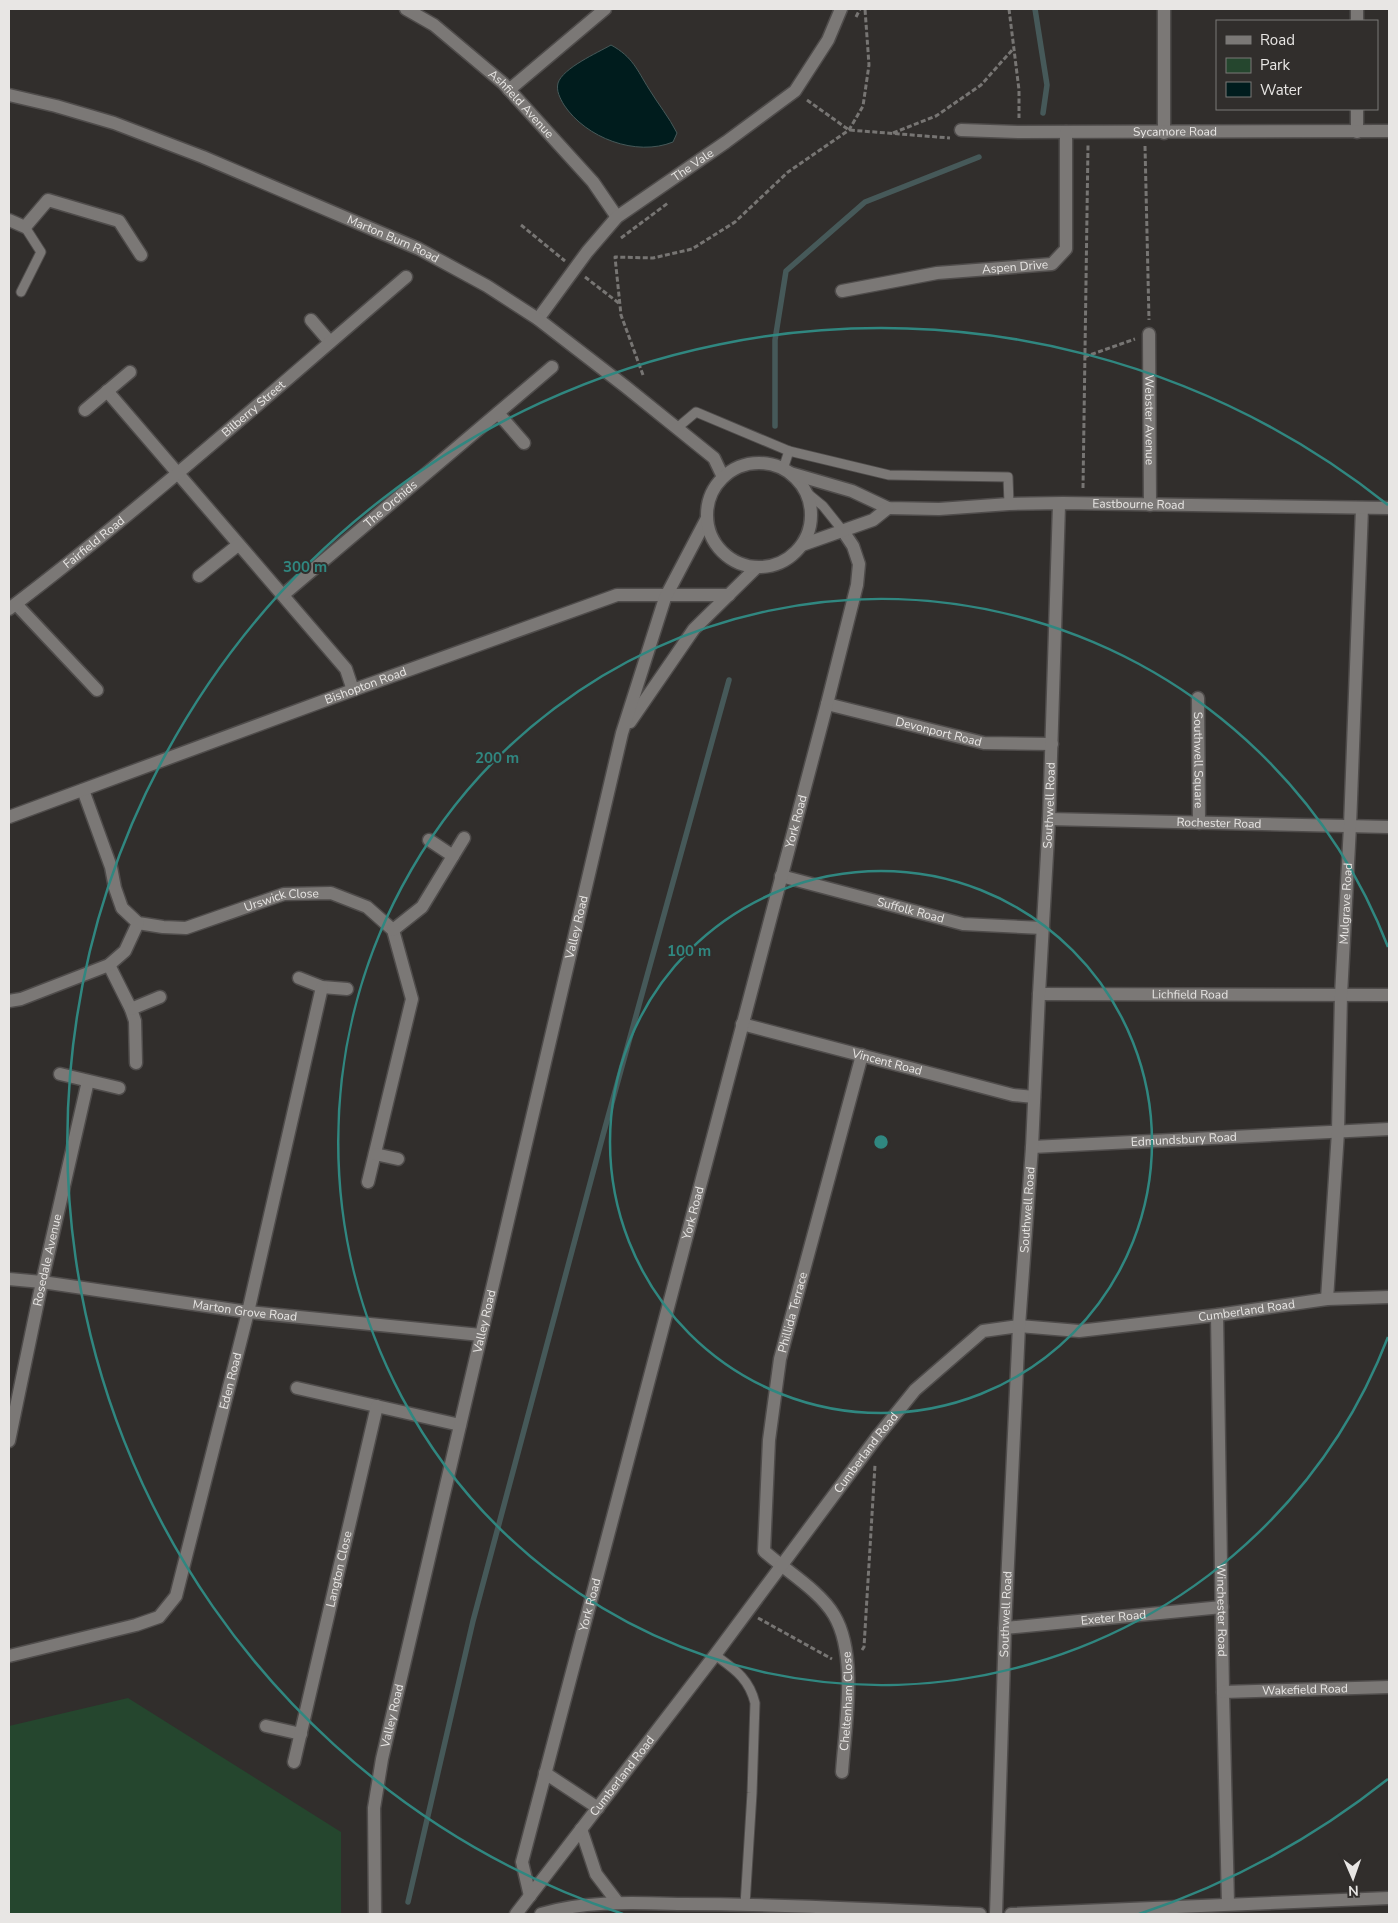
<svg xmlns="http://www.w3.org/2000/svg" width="1398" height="1923" viewBox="0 0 1398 1923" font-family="'Nunito Sans',sans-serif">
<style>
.green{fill:#25462e}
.water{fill:#001c1d;stroke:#465959}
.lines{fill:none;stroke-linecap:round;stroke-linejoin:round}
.stream{stroke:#465959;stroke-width:5.5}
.service-casing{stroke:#4f4c4b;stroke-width:11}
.minor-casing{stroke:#4f4c4b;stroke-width:15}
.tertiary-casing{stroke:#4f4c4b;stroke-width:15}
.path{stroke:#777573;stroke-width:3;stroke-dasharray:5 2.5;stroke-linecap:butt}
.service{stroke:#7b7876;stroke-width:9}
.minor{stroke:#7b7876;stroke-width:12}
.tertiary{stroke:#7b7876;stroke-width:12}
.ring{fill:none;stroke:#308780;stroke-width:2.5}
.labels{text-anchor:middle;stroke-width:4;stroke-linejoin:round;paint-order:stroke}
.street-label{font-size:12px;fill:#e8e6e4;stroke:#312e2c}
.centre{fill:#308780;stroke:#312e2c;stroke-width:2.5}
.ring-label{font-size:15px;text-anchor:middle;font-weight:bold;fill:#308780;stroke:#312e2c;stroke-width:4;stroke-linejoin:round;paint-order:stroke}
</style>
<rect width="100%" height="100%" fill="#312e2c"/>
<!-- green -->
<polygon class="green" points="128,1698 341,1832 341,1914 9,1914 9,1726"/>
<!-- water -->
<path class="water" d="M 611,45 C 633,57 637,70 649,89 C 658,104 669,117 677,133 L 673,142 C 636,157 586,138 564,105 C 560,98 556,91 558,83 C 563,68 597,53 611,45 Z"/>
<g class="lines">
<!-- stream -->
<g class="stream">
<polyline points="1035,9 1047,85 1043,113"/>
<polyline points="775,426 775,340 786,271 865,202 979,157"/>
<polyline points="408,1902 473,1621 603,1135 729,680"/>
</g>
<!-- service casing -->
<g class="service-casing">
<g id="service">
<polyline points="21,292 41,252 25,227"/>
<polyline points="677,428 696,412 789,451"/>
<polyline points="783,469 789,451 889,475 1008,477 1009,504"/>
<polyline points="806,492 823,506 843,531"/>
<path d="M 715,1655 C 734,1669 749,1678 755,1703 L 752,1793 L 745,1905"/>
</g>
</g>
<!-- minor casing -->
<g class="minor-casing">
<g id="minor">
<path id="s1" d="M 406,9 L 434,25 L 503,83 L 593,182 L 617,217"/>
<polyline points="1164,9 1164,133"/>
<polyline points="1357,9 1357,21"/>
<polyline points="509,90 605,9"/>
<polyline points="1357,109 1357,132"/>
<path id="s2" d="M 961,130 L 1018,132 L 1389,131"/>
<polyline points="9,220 25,227 48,200 119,221 141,255"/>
<path id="s3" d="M 842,291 L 937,273 L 1052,264 L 1066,249 L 1066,132"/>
<path id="s4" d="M 538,319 L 587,252 L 617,217 L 726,142 L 795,91 L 828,40 L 841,9"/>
<polyline points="311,320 330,342"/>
<path id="s5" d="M 1149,334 L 1150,505"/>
<polyline points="107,391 346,669 353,690"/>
<polyline points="85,410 130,372"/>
<polyline points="498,413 524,443"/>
<polyline points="199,576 238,545"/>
<path id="s6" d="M 283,595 L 552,367"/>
<polyline points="16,604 97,690"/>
<path id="s7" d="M 9,609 C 146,505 275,389 406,277"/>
<path id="s8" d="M 1198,698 L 1199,823"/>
<path id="s9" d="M 827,704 L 984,743 L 1052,744"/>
<polyline points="630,722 694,629 756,568"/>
<path id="s10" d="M 83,790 L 111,867 L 115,888 L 122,908 L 138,923 L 163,927 L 186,928 L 284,894 L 331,893 L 367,907 L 393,930 L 412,999 L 368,1182"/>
<path id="s11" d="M 9,817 L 353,690 L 617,595 L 729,595"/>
<path id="s12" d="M 1049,819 L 1389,827"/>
<polyline points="429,840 453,856"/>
<path id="s13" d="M 781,876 L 963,924 L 1043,928"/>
<polyline points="393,930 422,907 464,838"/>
<polyline points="109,965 131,1009 135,1021 136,1063"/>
<polyline points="299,978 322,987 347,989"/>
<path id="s14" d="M 1039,994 L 1389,995"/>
<polyline points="9,1001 21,999 109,965 125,951 138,923"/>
<polyline points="131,1009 160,997"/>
<path id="s15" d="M 742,1024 L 1013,1095 L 1034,1097"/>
<polyline points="60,1074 119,1088"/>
<path id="s16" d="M 1032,1147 L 1389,1129"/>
<polyline points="375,1154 398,1159"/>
<path id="s17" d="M 9,1279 L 42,1282 L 248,1312 L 481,1335"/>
<path id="s18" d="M 1327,1299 L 1338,1132 L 1341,995 L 1350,826 L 1362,508"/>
<path id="s19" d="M 1217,1315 L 1223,1692 L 1228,1904"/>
<polyline points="297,1388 460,1425"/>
<path id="s20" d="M 9,1441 L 42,1282 L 88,1081"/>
<path id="s21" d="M 1005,1628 L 1222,1607"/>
<path id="s22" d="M 9,1656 L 136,1625 L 159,1617 L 176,1596 L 248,1312 L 322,987"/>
<path id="s23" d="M 1223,1692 L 1389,1687"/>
<polyline points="266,1726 301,1734"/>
<path id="s24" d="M 294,1762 L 377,1406"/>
<path id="s25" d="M 842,1772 C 845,1726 858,1655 834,1615 C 819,1590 786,1571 764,1551 L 769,1440 L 780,1359 L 862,1055"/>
<polyline points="545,1773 598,1808"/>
<polyline points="581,1829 596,1874 618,1903"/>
<path id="s26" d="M 530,1896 L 522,1862 L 827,704 L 857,585 L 859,564 L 853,546 L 843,531"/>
<path id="s27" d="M 375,1914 L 374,1808 L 382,1759 L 622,733 L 665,598 L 706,520"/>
<path id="s28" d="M 516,1914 L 715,1655 L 877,1437 L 915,1390 L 983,1331 L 1019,1326 L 1079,1331 L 1217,1315 L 1327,1299 L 1389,1297"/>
<path d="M 541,1914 C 586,1900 636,1903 684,1904 C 782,1904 881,1910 980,1914"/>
<path id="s29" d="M 996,1914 L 1005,1628 L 1019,1326 L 1032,1147 L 1039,994 L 1049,819 L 1059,505"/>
<polyline points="1011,1914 1389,1898"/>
</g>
</g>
<!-- tertiary casing -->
<g class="tertiary-casing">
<g id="tertiary">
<path id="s30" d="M 9,95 L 56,106 L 114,123 L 203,157 L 419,249 L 487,286 L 538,319 L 626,387 L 714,458 L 723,477"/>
<circle cx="759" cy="515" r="52"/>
<path id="s31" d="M 790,473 L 852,491 L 888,508 L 939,509 L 1009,504 L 1063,503 L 1389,508"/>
<polyline points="802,545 873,520 888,508"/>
</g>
</g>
<!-- path -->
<g class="path">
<polyline points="1009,9 1019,90 1019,118"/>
<polyline points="856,17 860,9"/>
<polyline points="807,100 849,130 950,138"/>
<polyline points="893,133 936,116 981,85 1013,49"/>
<polyline points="1145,146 1149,320"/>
<polyline points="521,225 565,261"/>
<polyline points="621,238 668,203"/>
<polyline points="585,277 620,304"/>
<polyline points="1084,357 1135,339"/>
<polyline points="643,375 621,315 615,257 653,258 692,249 735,222 788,172 849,130 863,106 869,65 865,9"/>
<polyline points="1083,488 1088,145"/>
<polyline points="758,1618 832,1659"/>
<polyline points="862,1650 864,1647 875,1465"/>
</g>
<!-- service -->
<use href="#service" class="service"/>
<!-- minor -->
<use href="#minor" class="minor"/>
<!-- tertiary -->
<use href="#tertiary" class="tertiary"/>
</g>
<!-- distance rings -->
<g class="ring">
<circle cx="881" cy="1142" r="271"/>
<path d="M1388 1337A543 543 0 1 1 1388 947"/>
<path d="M1388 1779A814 814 0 0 1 1139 1914M623 1914A814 814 0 1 1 1388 505"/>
</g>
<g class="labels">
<!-- street labels -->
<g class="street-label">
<text dy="4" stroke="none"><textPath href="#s1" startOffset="150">Ashfield Avenue</textPath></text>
<text dy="4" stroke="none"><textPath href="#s2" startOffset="214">Sycamore Road</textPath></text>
<text dy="4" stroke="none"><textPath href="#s4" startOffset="221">The Vale</textPath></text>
<text dy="4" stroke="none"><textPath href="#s30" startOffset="411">Marton Burn Road</textPath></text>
<text dy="4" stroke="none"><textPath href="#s3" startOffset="175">Aspen Drive</textPath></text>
<text dy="4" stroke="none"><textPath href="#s7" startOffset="316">Bilberry Street</textPath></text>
<text dy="4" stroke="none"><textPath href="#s5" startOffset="86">Webster Avenue</textPath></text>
<text dy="4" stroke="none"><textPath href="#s6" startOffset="141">The Orchids</textPath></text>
<text dy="4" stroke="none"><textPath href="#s31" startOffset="355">Eastbourne Road</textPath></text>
<text dy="4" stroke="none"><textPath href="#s7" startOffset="108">Fairfield Road</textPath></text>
<text dy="4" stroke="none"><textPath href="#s11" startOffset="380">Bishopton Road</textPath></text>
<text dy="4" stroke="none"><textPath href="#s9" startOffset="115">Devonport Road</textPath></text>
<text dy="4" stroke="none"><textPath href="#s8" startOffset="62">Southwell Square</textPath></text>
<text dy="4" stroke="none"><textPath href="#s29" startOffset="1110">Southwell Road</textPath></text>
<text dy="4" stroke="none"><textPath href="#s26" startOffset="1111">York Road</textPath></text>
<text dy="4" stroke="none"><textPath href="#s12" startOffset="170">Rochester Road</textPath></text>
<text dy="4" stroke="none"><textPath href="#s10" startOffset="295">Urswick Close</textPath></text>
<text dy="4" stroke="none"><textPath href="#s18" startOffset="396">Mulgrave Road</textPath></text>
<text dy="4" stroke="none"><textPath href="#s13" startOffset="134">Suffolk Road</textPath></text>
<text dy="4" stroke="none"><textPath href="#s27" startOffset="1010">Valley Road</textPath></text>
<text dy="4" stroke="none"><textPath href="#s14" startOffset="151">Lichfield Road</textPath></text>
<text dy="4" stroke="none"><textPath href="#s15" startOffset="150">Vincent Road</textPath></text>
<text dy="4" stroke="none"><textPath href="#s16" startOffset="152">Edmundsbury Road</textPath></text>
<text dy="4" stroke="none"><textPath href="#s29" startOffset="705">Southwell Road</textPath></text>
<text dy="4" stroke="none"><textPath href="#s26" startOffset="706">York Road</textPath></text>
<text dy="4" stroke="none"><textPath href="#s20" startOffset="185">Rosedale Avenue</textPath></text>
<text dy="4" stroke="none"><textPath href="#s17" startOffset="238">Marton Grove Road</textPath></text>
<text dy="4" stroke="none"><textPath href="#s28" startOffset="1014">Cumberland Road</textPath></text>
<text dy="4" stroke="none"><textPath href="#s25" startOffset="496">Phillida Terrace</textPath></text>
<text dy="4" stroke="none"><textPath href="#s27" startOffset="605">Valley Road</textPath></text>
<text dy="4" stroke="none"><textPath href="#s22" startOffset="404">Eden Road</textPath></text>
<text dy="4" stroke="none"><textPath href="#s28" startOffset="579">Cumberland Road</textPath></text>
<text dy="4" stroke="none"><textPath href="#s24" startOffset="198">Langton Close</textPath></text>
<text dy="4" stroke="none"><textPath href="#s26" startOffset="301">York Road</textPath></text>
<text dy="4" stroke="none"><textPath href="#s19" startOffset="295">Winchester Road</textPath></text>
<text dy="4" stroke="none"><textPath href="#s29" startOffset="300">Southwell Road</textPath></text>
<text dy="4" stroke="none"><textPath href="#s21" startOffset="109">Exeter Road</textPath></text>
<text dy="4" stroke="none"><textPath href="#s23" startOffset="82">Wakefield Road</textPath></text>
<text dy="4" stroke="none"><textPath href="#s25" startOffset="71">Cheltenham Close</textPath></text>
<text dy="4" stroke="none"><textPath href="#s27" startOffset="200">Valley Road</textPath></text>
<text dy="4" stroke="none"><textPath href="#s28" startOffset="174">Cumberland Road</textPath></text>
</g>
</g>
<circle cx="881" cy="1142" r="8" class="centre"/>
<g class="ring-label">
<text x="305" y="572">300 m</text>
<text x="497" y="763">200 m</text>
<text x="689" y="956">100 m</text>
</g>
<!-- border -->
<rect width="1398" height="1923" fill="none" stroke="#e8e6e4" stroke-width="20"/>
<!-- legend -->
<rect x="1216" y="20" width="162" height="90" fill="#312e2c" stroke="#7a7876"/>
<rect x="1226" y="36" width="25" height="8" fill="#7b7876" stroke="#7a7876"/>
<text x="1260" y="45" font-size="15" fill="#e8e6e4">Road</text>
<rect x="1226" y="58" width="25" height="15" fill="#25462e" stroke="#7a7876"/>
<text x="1260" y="70" font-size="15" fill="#e8e6e4">Park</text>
<rect x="1226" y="82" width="25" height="15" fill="#001c1d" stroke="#7a7876"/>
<text x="1260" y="95" font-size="15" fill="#e8e6e4">Water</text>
<!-- north arrow -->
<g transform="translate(1353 1878) rotate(178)" stroke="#312e2c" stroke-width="4" paint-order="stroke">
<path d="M0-4L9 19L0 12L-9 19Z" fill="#e8e6e4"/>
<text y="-8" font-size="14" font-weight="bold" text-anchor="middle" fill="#e8e6e4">N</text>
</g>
</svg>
